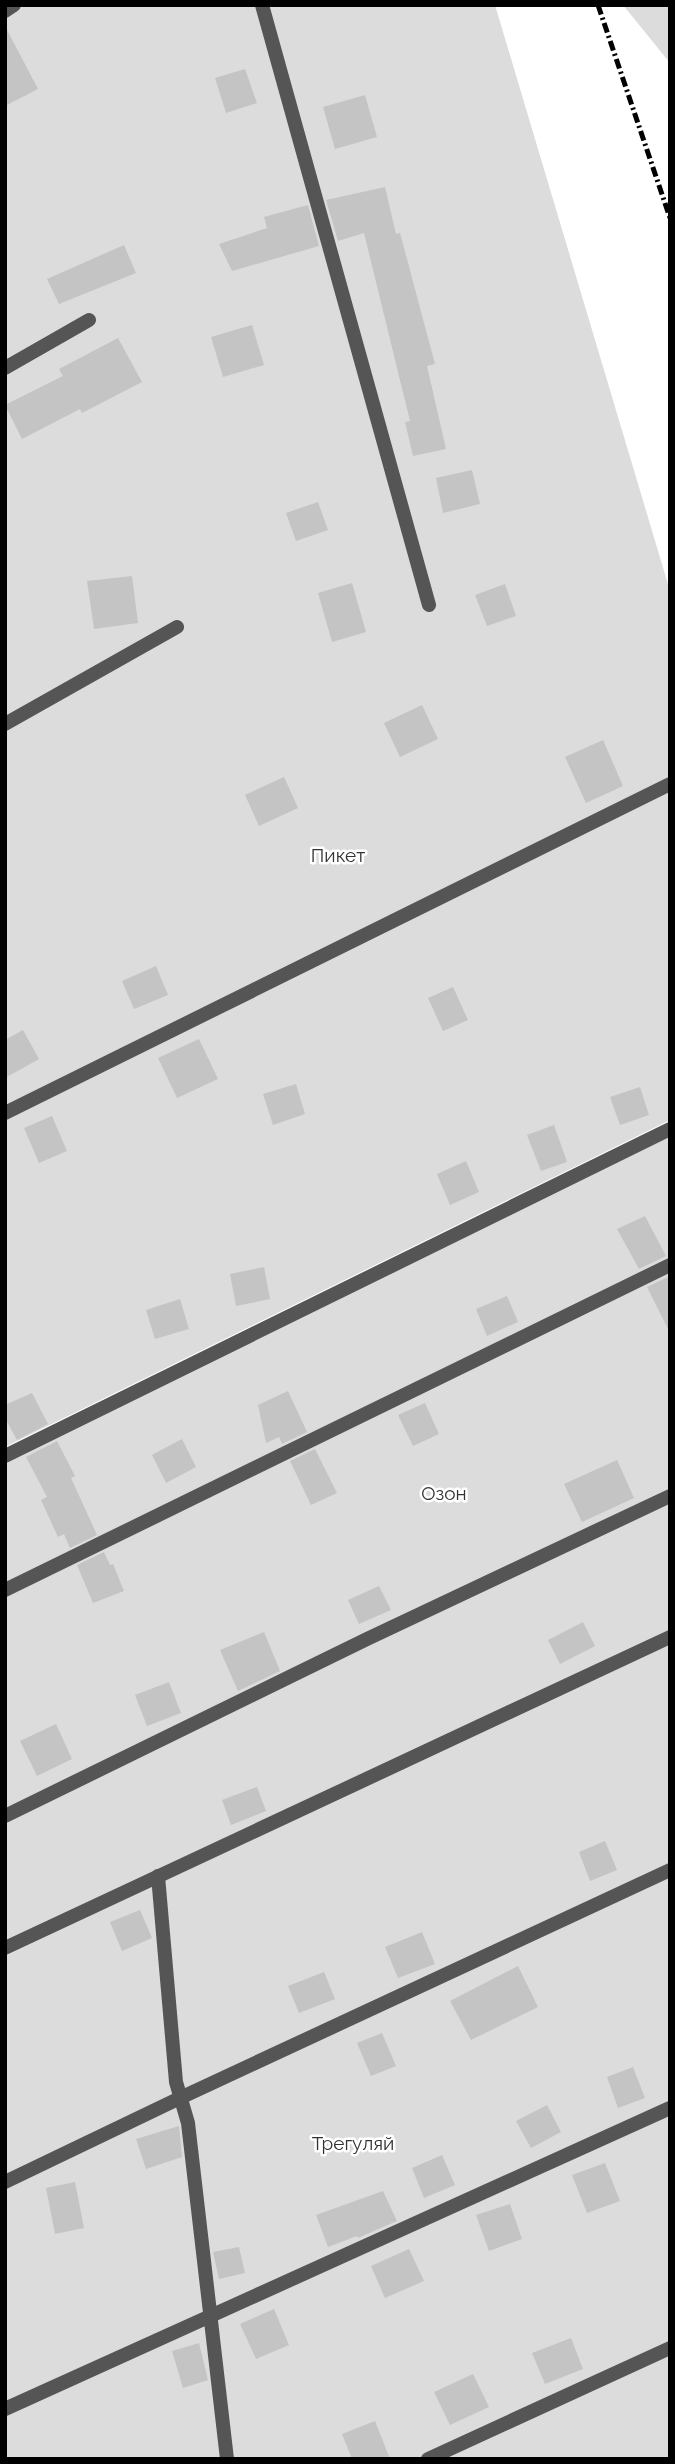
<svg xmlns="http://www.w3.org/2000/svg" width="675" height="2464" viewBox="0 0 675 2464" font-family="Raleway,sans-serif">
<style>
.green{fill:#dcdcdc}
.building{fill:#c4c4c4}
.lines{fill:none;stroke-linecap:round;stroke-linejoin:round}
.service{stroke:#555;stroke-width:14}
.minor{stroke:#555;stroke-width:14}
.rail{stroke:#000;stroke-width:5;stroke-dasharray:10 3.5 2 3.5;stroke-linecap:butt}
.labels{text-anchor:middle;stroke-width:5;stroke-linejoin:round;paint-order:stroke}
.park-label{font-size:19px;fill:#333;stroke:#fff}
</style>
<rect width="100%" height="100%" fill="#fff"/>
<!-- green -->
<g class="green">
<polygon points="5,5 495,5 670,591 670,1120 5,1447"/>
<polygon points="623,5 670,5 670,63"/>
<polygon points="670,1136 670,1632 5,1944 5,1461"/>
<polygon points="670,1642 670,2459 5,2459 5,1956"/>
</g>
<!-- building -->
<g class="building">
<polygon points="5,26 38,89 5,106"/>
<polygon points="245,69 257,103 226,113 215,78"/>
<polygon points="365,95 377,137 335,149 323,107"/>
<polygon points="385,187 396,234 400,233 435,364 427,366 446,449 413,456 405,422 410,421 364,233 338,241 326,200"/>
<polygon points="308,205 319,246 232,271 219,244 267,228 264,217"/>
<polygon points="124,245 136,273 59,304 47,279"/>
<polygon points="252,325 264,365 223,377 211,337"/>
<polygon points="118,338 142,382 82,413 80,409 22,439 5,405 63,376 59,369"/>
<polygon points="472,470 480,504 443,513 436,478"/>
<polygon points="318,502 328,530 296,541 286,513"/>
<polygon points="132,576 138,623 94,629 87,581"/>
<polygon points="352,583 366,632 332,642 318,593"/>
<polygon points="505,584 516,616 487,626 475,595"/>
<polygon points="422,705 438,739 400,757 384,723"/>
<polygon points="603,740 623,786 586,803 565,757"/>
<polygon points="284,777 298,808 259,826 245,795"/>
<polygon points="156,966 168,995 134,1009 122,981"/>
<polygon points="453,987 468,1020 443,1031 428,998"/>
<polygon points="23,1030 39,1059 5,1078 5,1040"/>
<polygon points="199,1039 218,1079 177,1098 158,1058"/>
<polygon points="296,1084 305,1114 273,1125 263,1094"/>
<polygon points="640,1087 649,1115 620,1125 610,1097"/>
<polygon points="52,1116 67,1151 39,1163 24,1128"/>
<polygon points="554,1125 567,1162 541,1171 527,1135"/>
<polygon points="466,1161 479,1192 450,1205 437,1174"/>
<polygon points="645,1216 666,1256 639,1269 617,1229"/>
<polygon points="264,1267 270,1299 236,1306 230,1274"/>
<polygon points="670,1276 670,1333 647,1287"/>
<polygon points="507,1296 518,1322 487,1336 476,1309"/>
<polygon points="180,1299 189,1329 155,1339 146,1310"/>
<polygon points="288,1391 307,1432 282,1444 279,1437 266,1443 258,1405"/>
<polygon points="32,1393 48,1424 17,1440 5,1418 5,1405"/>
<polygon points="425,1403 439,1434 413,1446 398,1415"/>
<polygon points="182,1439 196,1467 166,1483 152,1455"/>
<polygon points="57,1441 75,1476 71,1478 97,1535 70,1548 64,1534 58,1537 41,1500 47,1497 26,1457"/>
<polygon points="315,1449 337,1493 311,1505 290,1461"/>
<polygon points="617,1460 634,1498 582,1522 564,1484"/>
<polygon points="104,1552 110,1565 113,1564 124,1591 93,1603 77,1565"/>
<polygon points="379,1586 391,1610 359,1624 348,1600"/>
<polygon points="583,1622 595,1646 560,1664 548,1640"/>
<polygon points="264,1632 280,1671 238,1691 220,1650"/>
<polygon points="169,1682 181,1713 147,1726 135,1695"/>
<polygon points="56,1724 72,1759 37,1776 20,1741"/>
<polygon points="257,1787 266,1811 231,1825 222,1800"/>
<polygon points="605,1841 617,1870 590,1881 579,1852"/>
<polygon points="140,1910 152,1938 122,1951 110,1922"/>
<polygon points="422,1932 435,1964 398,1978 385,1947"/>
<polygon points="518,1966 538,2007 471,2040 450,2001"/>
<polygon points="324,1972 335,1999 299,2013 288,1986"/>
<polygon points="382,2033 396,2066 371,2076 357,2043"/>
<polygon points="633,2067 645,2098 618,2108 607,2077"/>
<polygon points="547,2105 561,2132 531,2148 516,2121"/>
<polygon points="179,2126 182,2157 146,2169 136,2139"/>
<polygon points="442,2155 455,2185 424,2198 412,2168"/>
<polygon points="605,2163 620,2201 587,2213 572,2175"/>
<polygon points="75,2182 84,2228 55,2234 46,2188"/>
<polygon points="383,2191 397,2221 358,2238 357,2236 328,2247 316,2215"/>
<polygon points="510,2204 522,2239 489,2251 476,2215"/>
<polygon points="239,2247 245,2273 219,2279 213,2252"/>
<polygon points="409,2249 424,2281 385,2298 371,2266"/>
<polygon points="274,2309 289,2345 256,2359 240,2324"/>
<polygon points="571,2338 583,2369 545,2384 532,2353"/>
<polygon points="199,2343 208,2380 183,2388 172,2351"/>
<polygon points="473,2374 489,2407 450,2425 434,2392"/>
<polygon points="375,2421 390,2459 352,2459 342,2434"/>
</g>
<g class="lines">
<!-- service -->
<polyline class="service" points="5,1456 670,1129"/>
<!-- minor -->
<g class="minor">
<polyline points="262,5 429,605"/>
<polyline points="5,11 14,5"/>
<polyline points="5,368 89,320"/>
<polyline points="5,724 177,627"/>
<polyline points="5,1113 670,784"/>
<polyline points="5,1590 670,1265"/>
<polyline points="5,1816 367,1639 670,1496"/>
<polyline points="158,1876 176,2082 188,2123 227,2459"/>
<polyline points="5,1948 670,1637"/>
<polyline points="5,2182 180,2098 670,1870"/>
<polyline points="5,2409 670,2108"/>
<polyline points="428,2459 670,2348"/>
</g>
<!-- rail -->
<polyline class="rail" points="598,5 670,218"/>
</g>
<g class="labels">
<!-- park labels -->
<g class="park-label">
<text x="338" y="862">Пикет</text>
<text x="444" y="1500">Озон</text>
<text x="353" y="2150">Трегуляй</text>
</g>
</g>
<!-- border -->
<rect width="675" height="2464" fill="none" stroke="#000000" stroke-width="14"/>
</svg>
